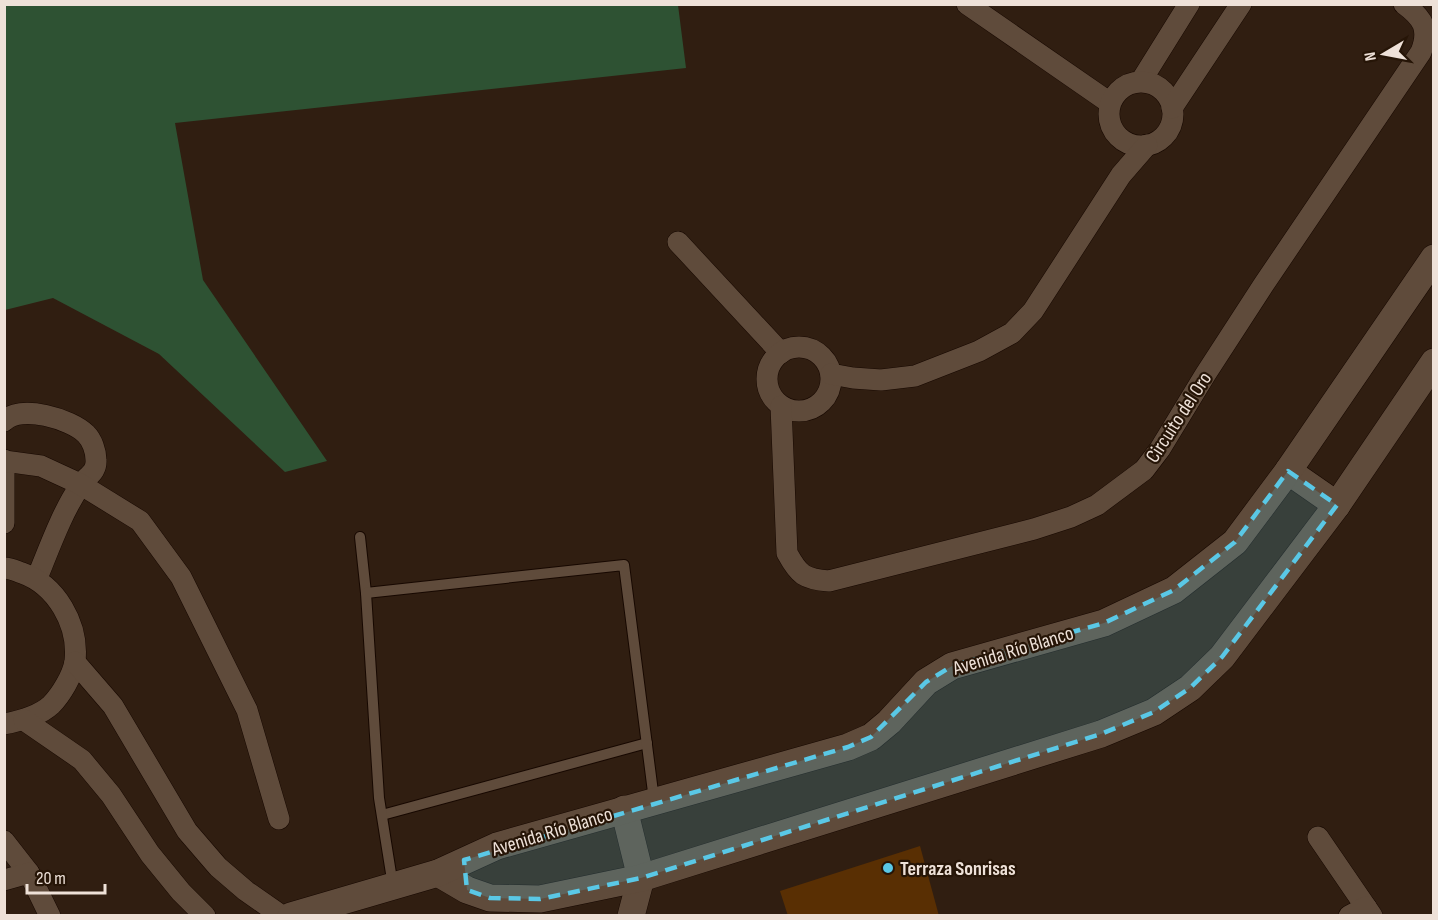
<svg xmlns="http://www.w3.org/2000/svg" width="1438" height="920" viewBox="0 0 1438 920" font-family="'Sofia Sans Condensed',sans-serif">
<style>
.green{fill:#2e5233}
.building{fill:#592f03}
.lines{fill:none;stroke-linecap:round;stroke-linejoin:round}
.service-casing{stroke:#170800;stroke-width:12}
.minor-casing{stroke:#170800;stroke-width:22}
.tertiary-casing{stroke:#170800;stroke-width:28}
.service{stroke:#5f4b3b;stroke-width:10}
.minor{stroke:#5f4b3b;stroke-width:21}
.tertiary{stroke:#5f4b3b;stroke-width:27}
.marked{fill:#5ac8e6;fill-opacity:0.2;stroke:#5ac8e6;stroke-width:4.5;stroke-dasharray:12 8;stroke-linejoin:round}
.poi-dot{fill:#5ac8e6;stroke:#261507;stroke-width:2}
.labels{text-anchor:middle;stroke-width:4.5;stroke-linejoin:round;paint-order:stroke}
.street-label{font-size:20px;fill:#eee1d8;stroke:#261507}
.poi-label{font-size:20px;font-weight:bold;fill:#eee1d8;stroke:#261507;text-anchor:start}
</style>
<rect width="100%" height="100%" fill="#301e11"/>
<!-- green -->
<polygon class="green" points="5,4 678,5 686,68 175,123 203,280 327,461 285,472 159,354 53,298 5,310"/>
<!-- building -->
<polygon class="building" points="920,846 939,916 788,916 780,891"/>
<g class="lines">
<!-- service casing -->
<g class="service-casing">
<g id="service">
<polyline points="360,537 366,593"/>
<polyline points="382,815 647,743"/>
<polyline points="393,886 379,798 366,593 624,565 654,800"/>
</g>
</g>
<!-- minor casing -->
<g class="minor-casing">
<g id="minor">
<polyline points="967,4 1110,103"/>
<polyline points="1141,81 1189,4"/>
<circle cx="1141" cy="114" r="32"/>
<polyline points="1172,108 1241,4"/>
<polyline points="678,242 781,353"/>
<circle cx="799" cy="379" r="32"/>
<polyline points="831,374 853,378 881,380 915,376 979,351 1012,333 1033,311 1121,175 1147,145"/>
<path d="M 781,406 L 787,553 C 799,575 804,579 829,581 L 1034,529 L 1071,517 L 1097,505 L 1144,470 L 1160,449 L 1205,375 L 1264,284 L 1421,52 C 1430,29 1423,18 1404,4"/>
<path d="M 4,421 C 21,404 71,419 86,434 C 92,440 96,451 96,460 C 97,473 86,476 80,486 C 62,512 49,549 37,578"/>
<polyline points="4,460 4,523"/>
<polyline points="4,461 41,466 80,484 140,521 181,577 247,710 279,819"/>
<path d="M 4,568 C 11,568 16,571 22,573 C 56,585 79,624 75,661 C 73,675 61,695 51,705 C 39,716 20,721 4,724"/>
<polyline points="75,662 113,706 187,831 218,867 246,891 282,916"/>
<polyline points="24,720 82,760 111,795 150,854 181,892 205,916"/>
<polyline points="1318,837 1372,916"/>
<polyline points="4,841 29,873 50,916"/>
<polyline points="4,880 29,873"/>
<polyline points="1349,916 1366,907"/>
</g>
</g>
<!-- tertiary casing -->
<g class="tertiary-casing">
<g id="tertiary">
<polyline points="1288,471 1337,505"/>
<polyline points="624,809 641,878 631,916"/>
<polyline points="438,873 467,890 490,898 540,899 641,878 1101,734 1154,712 1190,688 1222,657 1337,505 1434,362"/>
<polyline points="291,916 438,873 497,846 848,747 871,737 889,722 926,682 952,666 1104,623 1174,590 1235,542 1288,471 1434,258"/>
</g>
</g>
<!-- service -->
<use href="#service" class="service"/>
<!-- minor -->
<use href="#minor" class="minor"/>
<!-- tertiary -->
<use href="#tertiary" class="tertiary"/>
</g>
<!-- marked area -->
<path class="marked" d="M 1288,471 L 1337,505 L 1222,657 L 1190,688 L 1154,712 L 1101,734 L 641,878 L 540,899 L 490,898 L 467,890 L 464,860 L 848,747 L 871,737 L 926,682 L 952,666 L 1104,623 L 1174,590 L 1235,542 Z"/>
<!-- markers -->
<circle class="poi-dot" cx="888" cy="868" r="6"/>
<g class="labels">
<!-- street labels -->
<g class="street-label">
<text transform="translate(1178 417) rotate(-57)" y="7">Circuito del Oro</text>
<text transform="translate(1013 650) rotate(-17)" y="7">Avenida Río Blanco</text>
<text transform="translate(552 831) rotate(-17)" y="7">Avenida Río Blanco</text>
</g>
<!-- poi labels -->
<g class="poi-label">
<text x="900" y="875">Terraza Sonrisas</text>
</g>
</g>
<!-- border -->
<rect width="1438" height="920" fill="none" stroke="#eee1d8" stroke-width="12"/>
<!-- north arrow -->
<g transform="translate(1384 54) rotate(260)" stroke="#261507" stroke-width="4.5" paint-order="stroke">
<path d="M0-4.5L10 22L0 15L-10 22Z" fill="#eee1d8"/>
<text y="-9" font-size="16" font-weight="bold" text-anchor="middle" fill="#eee1d8">N</text>
</g>
<!-- scale -->
<path d="M27 884v9h78v-9" fill="none" stroke="#eee1d8" stroke-width="3"/>
<text x="36" y="884" font-size="18" fill="#eee1d8" stroke="#261507" stroke-width="4.5" paint-order="stroke">20 m</text>
</svg>
